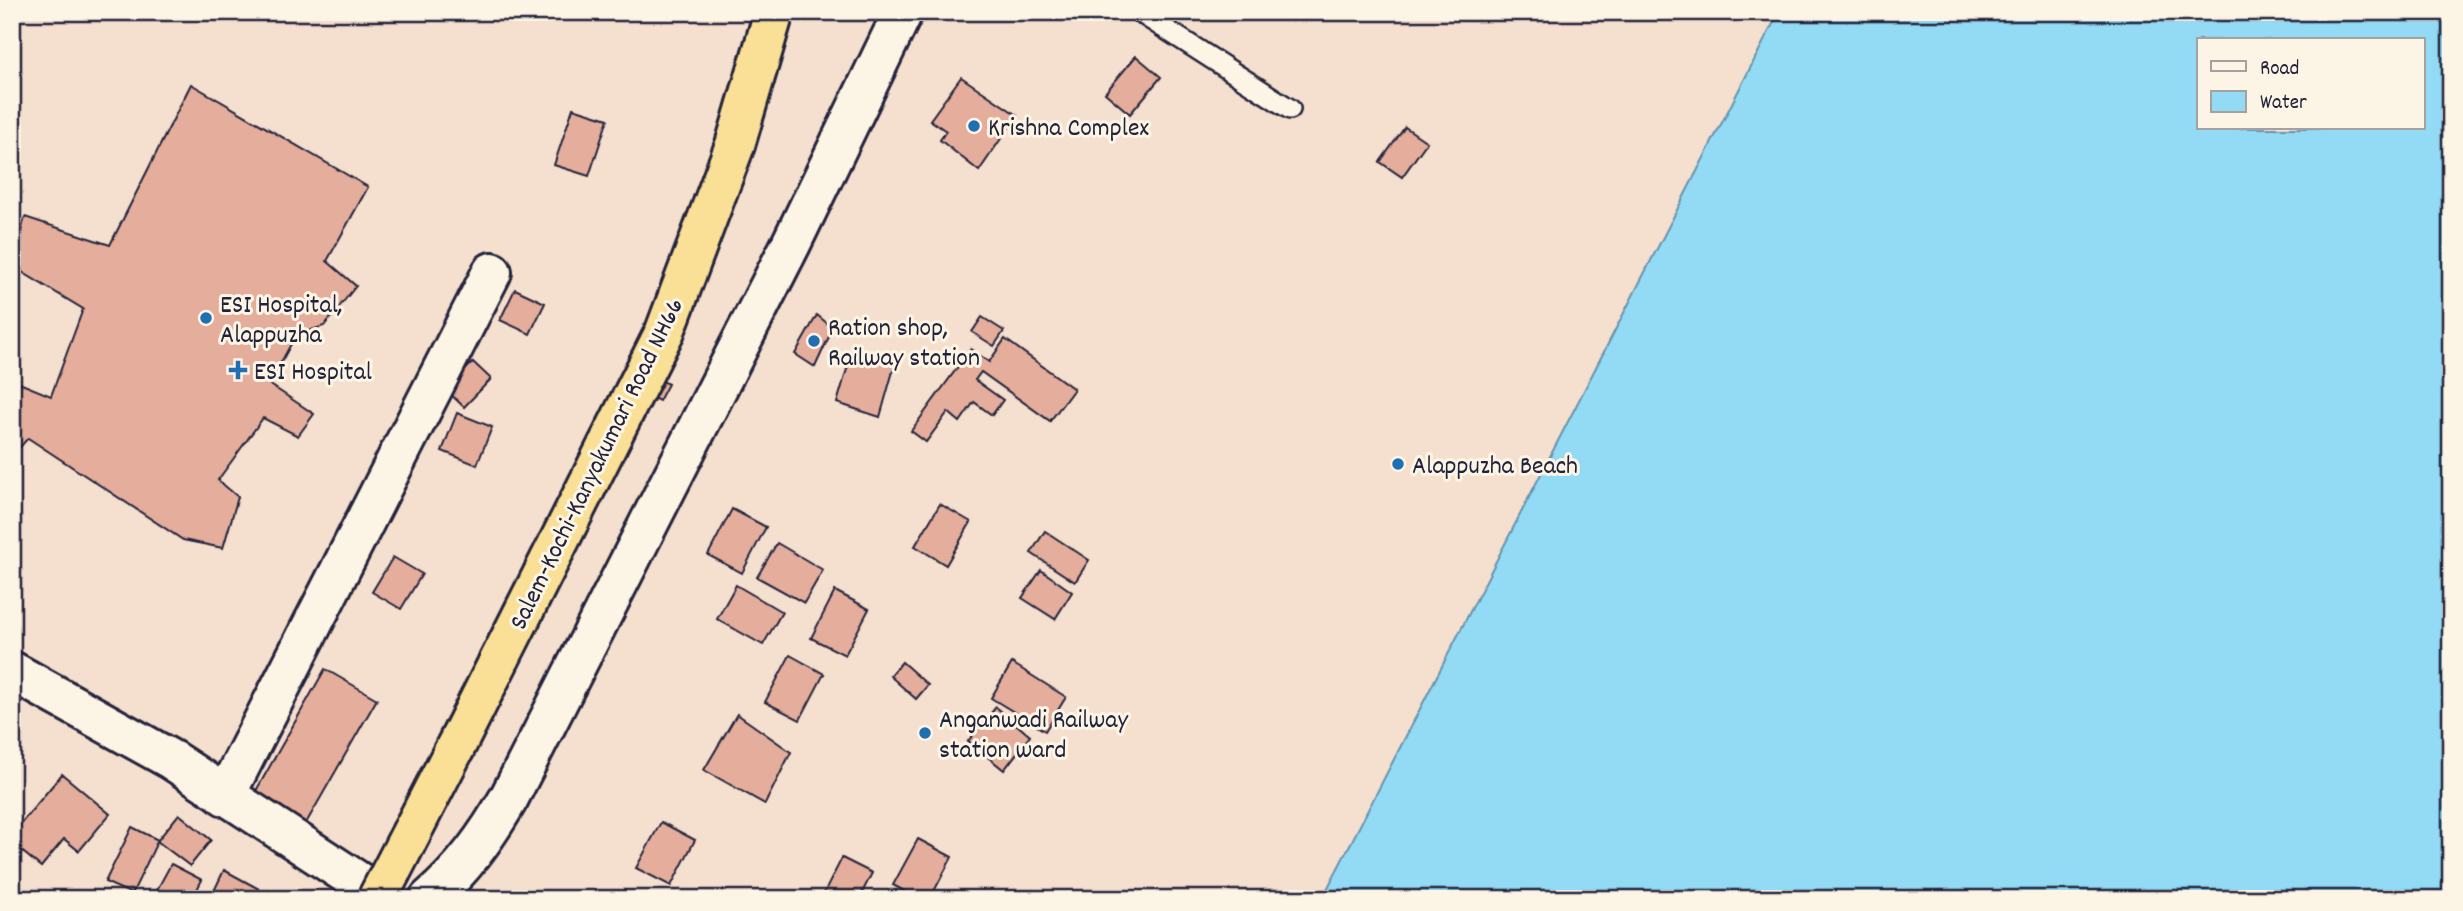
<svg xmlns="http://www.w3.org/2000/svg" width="2463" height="911" viewBox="0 0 2463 911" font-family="Dekko,sans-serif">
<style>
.water{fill:#93dbf5;stroke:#6691ab;stroke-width:2;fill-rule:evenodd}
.building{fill:#e5ae9c;stroke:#22223b;stroke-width:2}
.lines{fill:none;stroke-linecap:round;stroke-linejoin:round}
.lane-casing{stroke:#22223b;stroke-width:24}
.street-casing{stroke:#22223b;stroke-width:44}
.secondary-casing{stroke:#22223b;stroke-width:44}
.highway-casing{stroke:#22223b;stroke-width:44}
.lane{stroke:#fcf5e5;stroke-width:19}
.street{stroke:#fcf5e5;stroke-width:38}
.secondary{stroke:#fcf5e5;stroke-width:38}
.highway{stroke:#fadf96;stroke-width:38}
.highway-bridge-casing{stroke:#22223b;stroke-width:44;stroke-linecap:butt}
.highway-bridge{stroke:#fadf96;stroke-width:38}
.poi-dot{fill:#1f6fb2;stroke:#fcf5e5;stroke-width:2.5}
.labels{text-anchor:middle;stroke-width:6;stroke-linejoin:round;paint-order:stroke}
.poi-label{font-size:26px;fill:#22223b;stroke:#fcf5e5;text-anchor:start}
.street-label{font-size:26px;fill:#22223b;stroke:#fcf5e5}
</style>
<rect width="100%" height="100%" fill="#f5e0cf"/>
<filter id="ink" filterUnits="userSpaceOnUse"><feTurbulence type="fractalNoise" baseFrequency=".0143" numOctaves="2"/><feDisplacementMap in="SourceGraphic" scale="14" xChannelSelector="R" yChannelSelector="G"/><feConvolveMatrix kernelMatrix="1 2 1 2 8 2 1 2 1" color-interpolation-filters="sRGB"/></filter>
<g filter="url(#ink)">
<!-- water -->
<path class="water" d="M 1779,12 L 2451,12 L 2451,899 L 1322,899 ZM 2199,40 L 2423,40 L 2423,128 L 2199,128 Z"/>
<!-- building -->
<g class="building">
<polygon points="1136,56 1161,77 1130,114 1105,93"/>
<polygon points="961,77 1017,115 979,171 940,140 946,131 930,120"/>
<polygon points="191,84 368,187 327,261 356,286 324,326 296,335 269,384 314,414 298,436 263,418 218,480 238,497 223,548 183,540 28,438 12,456 12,380 51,396 83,309 12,266 25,217 110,245"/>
<polygon points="573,108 608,119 589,176 554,165"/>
<polygon points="1405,127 1427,142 1402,177 1380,162"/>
<polygon points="515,289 545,303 530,334 500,320"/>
<polygon points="817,315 833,328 815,367 795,354"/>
<polygon points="982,317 1004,331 994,346 972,332"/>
<polygon points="1005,339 1074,389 1050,421 981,372 975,380 1003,400 992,415 974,402 960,422 948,412 926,442 911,431 971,349 989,362"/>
<polygon points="852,352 895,364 880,417 837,403"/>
<polygon points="473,362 491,379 464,407 446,390"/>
<polygon points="630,364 668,384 659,401 621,381"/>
<polygon points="457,413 492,427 477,465 442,451"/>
<polygon points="940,504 971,522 946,565 915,546"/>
<polygon points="732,509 766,527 742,573 708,555"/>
<polygon points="1045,531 1089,560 1075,582 1031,553"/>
<polygon points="777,543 823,570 804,603 757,577"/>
<polygon points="393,557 422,574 401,609 372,592"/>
<polygon points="1041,570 1072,592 1055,619 1022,598"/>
<polygon points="736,585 782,612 763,645 717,619"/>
<polygon points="835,591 869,609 845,655 811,638"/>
<polygon points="790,655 824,674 800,720 765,702"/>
<polygon points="902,662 928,685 916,699 890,676"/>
<polygon points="1012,663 1066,697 1045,731 991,698"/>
<polygon points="325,669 377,699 305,825 253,796"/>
<polygon points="996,707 1030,736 1004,770 968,741"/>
<polygon points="737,714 791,752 765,804 704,770"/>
<polygon points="62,774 110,814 79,851 64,839 41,867 12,843 12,834"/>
<polygon points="179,814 211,840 190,866 157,841"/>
<polygon points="661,822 695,840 671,886 636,868"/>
<polygon points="132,827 158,840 132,894 105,882"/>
<polygon points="918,839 952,857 930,899 919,899 893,885"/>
<polygon points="842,858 872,873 859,899 830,899 823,895"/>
<polygon points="171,864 202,880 192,899 152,899"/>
<polygon points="224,870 259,889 254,899 228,899 214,891"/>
</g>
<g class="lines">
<!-- lane casing -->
<g class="lane-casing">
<polyline id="lane" points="1139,12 1290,109"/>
</g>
<!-- street casing -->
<g class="street-casing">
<polyline id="street" points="225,796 492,272"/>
</g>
<!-- secondary casing -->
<g class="secondary-casing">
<g id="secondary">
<polyline points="12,671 172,760 385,899"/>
<path d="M 429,899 C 463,870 487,836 509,798 L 791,244 L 903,12"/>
</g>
</g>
<!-- highway casing -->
<g class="highway-casing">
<polyline id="highway" points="455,748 665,331 735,145 774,12"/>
</g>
<!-- lane -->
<use href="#lane" class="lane"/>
<!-- street -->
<use href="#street" class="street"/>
<!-- secondary -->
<use href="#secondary" class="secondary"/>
<!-- highway -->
<use href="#highway" class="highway"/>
<!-- highway-bridge casing -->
<g class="highway-bridge-casing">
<polyline id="highway-bridge" points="377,899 455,748"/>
</g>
<!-- highway-bridge -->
<use href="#highway-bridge" class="highway-bridge"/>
</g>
</g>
<!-- markers -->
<g class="poi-dot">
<circle cx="974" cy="126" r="7"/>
<circle cx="206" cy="318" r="7"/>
<circle cx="814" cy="341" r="7"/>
<path d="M234.5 359.5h7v7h7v7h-7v7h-7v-7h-7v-7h7z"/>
<circle cx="1398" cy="464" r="7"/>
<circle cx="925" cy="733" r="7"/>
</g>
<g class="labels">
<!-- poi labels -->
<g class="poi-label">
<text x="988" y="135">Krishna Complex</text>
<text x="220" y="312">ESI Hospital,<tspan x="220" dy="30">Alappuzha</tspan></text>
<text x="828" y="335">Ration shop,<tspan x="828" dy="30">Railway station</tspan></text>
<text x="254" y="379">ESI Hospital</text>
<text x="1412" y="473">Alappuzha Beach</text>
<text x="939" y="727">Anganwadi Railway<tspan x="939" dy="30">station ward</tspan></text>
</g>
<!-- street labels -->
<g class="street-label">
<text transform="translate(595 463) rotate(-64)" y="9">Salem-Kochi-Kanyakumari Road NH66</text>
</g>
</g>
<!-- margin -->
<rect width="2463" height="911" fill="none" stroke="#fcf5e5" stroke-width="42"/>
<rect x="21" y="21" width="2421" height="869" fill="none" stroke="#22223b" stroke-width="2.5" filter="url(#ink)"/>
<!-- legend -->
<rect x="2197" y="38" width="228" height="91" fill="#fcf5e5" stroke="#a5a1a1" stroke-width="2"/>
<rect x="2211" y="61" width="35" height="10" fill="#fcf5e5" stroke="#a5a1a1" stroke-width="2"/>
<text x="2260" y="74" font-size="21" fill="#22223b">Road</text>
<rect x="2211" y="91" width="35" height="21" fill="#93dbf5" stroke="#a5a1a1" stroke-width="2"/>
<text x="2260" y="108" font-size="21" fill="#22223b">Water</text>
</svg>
